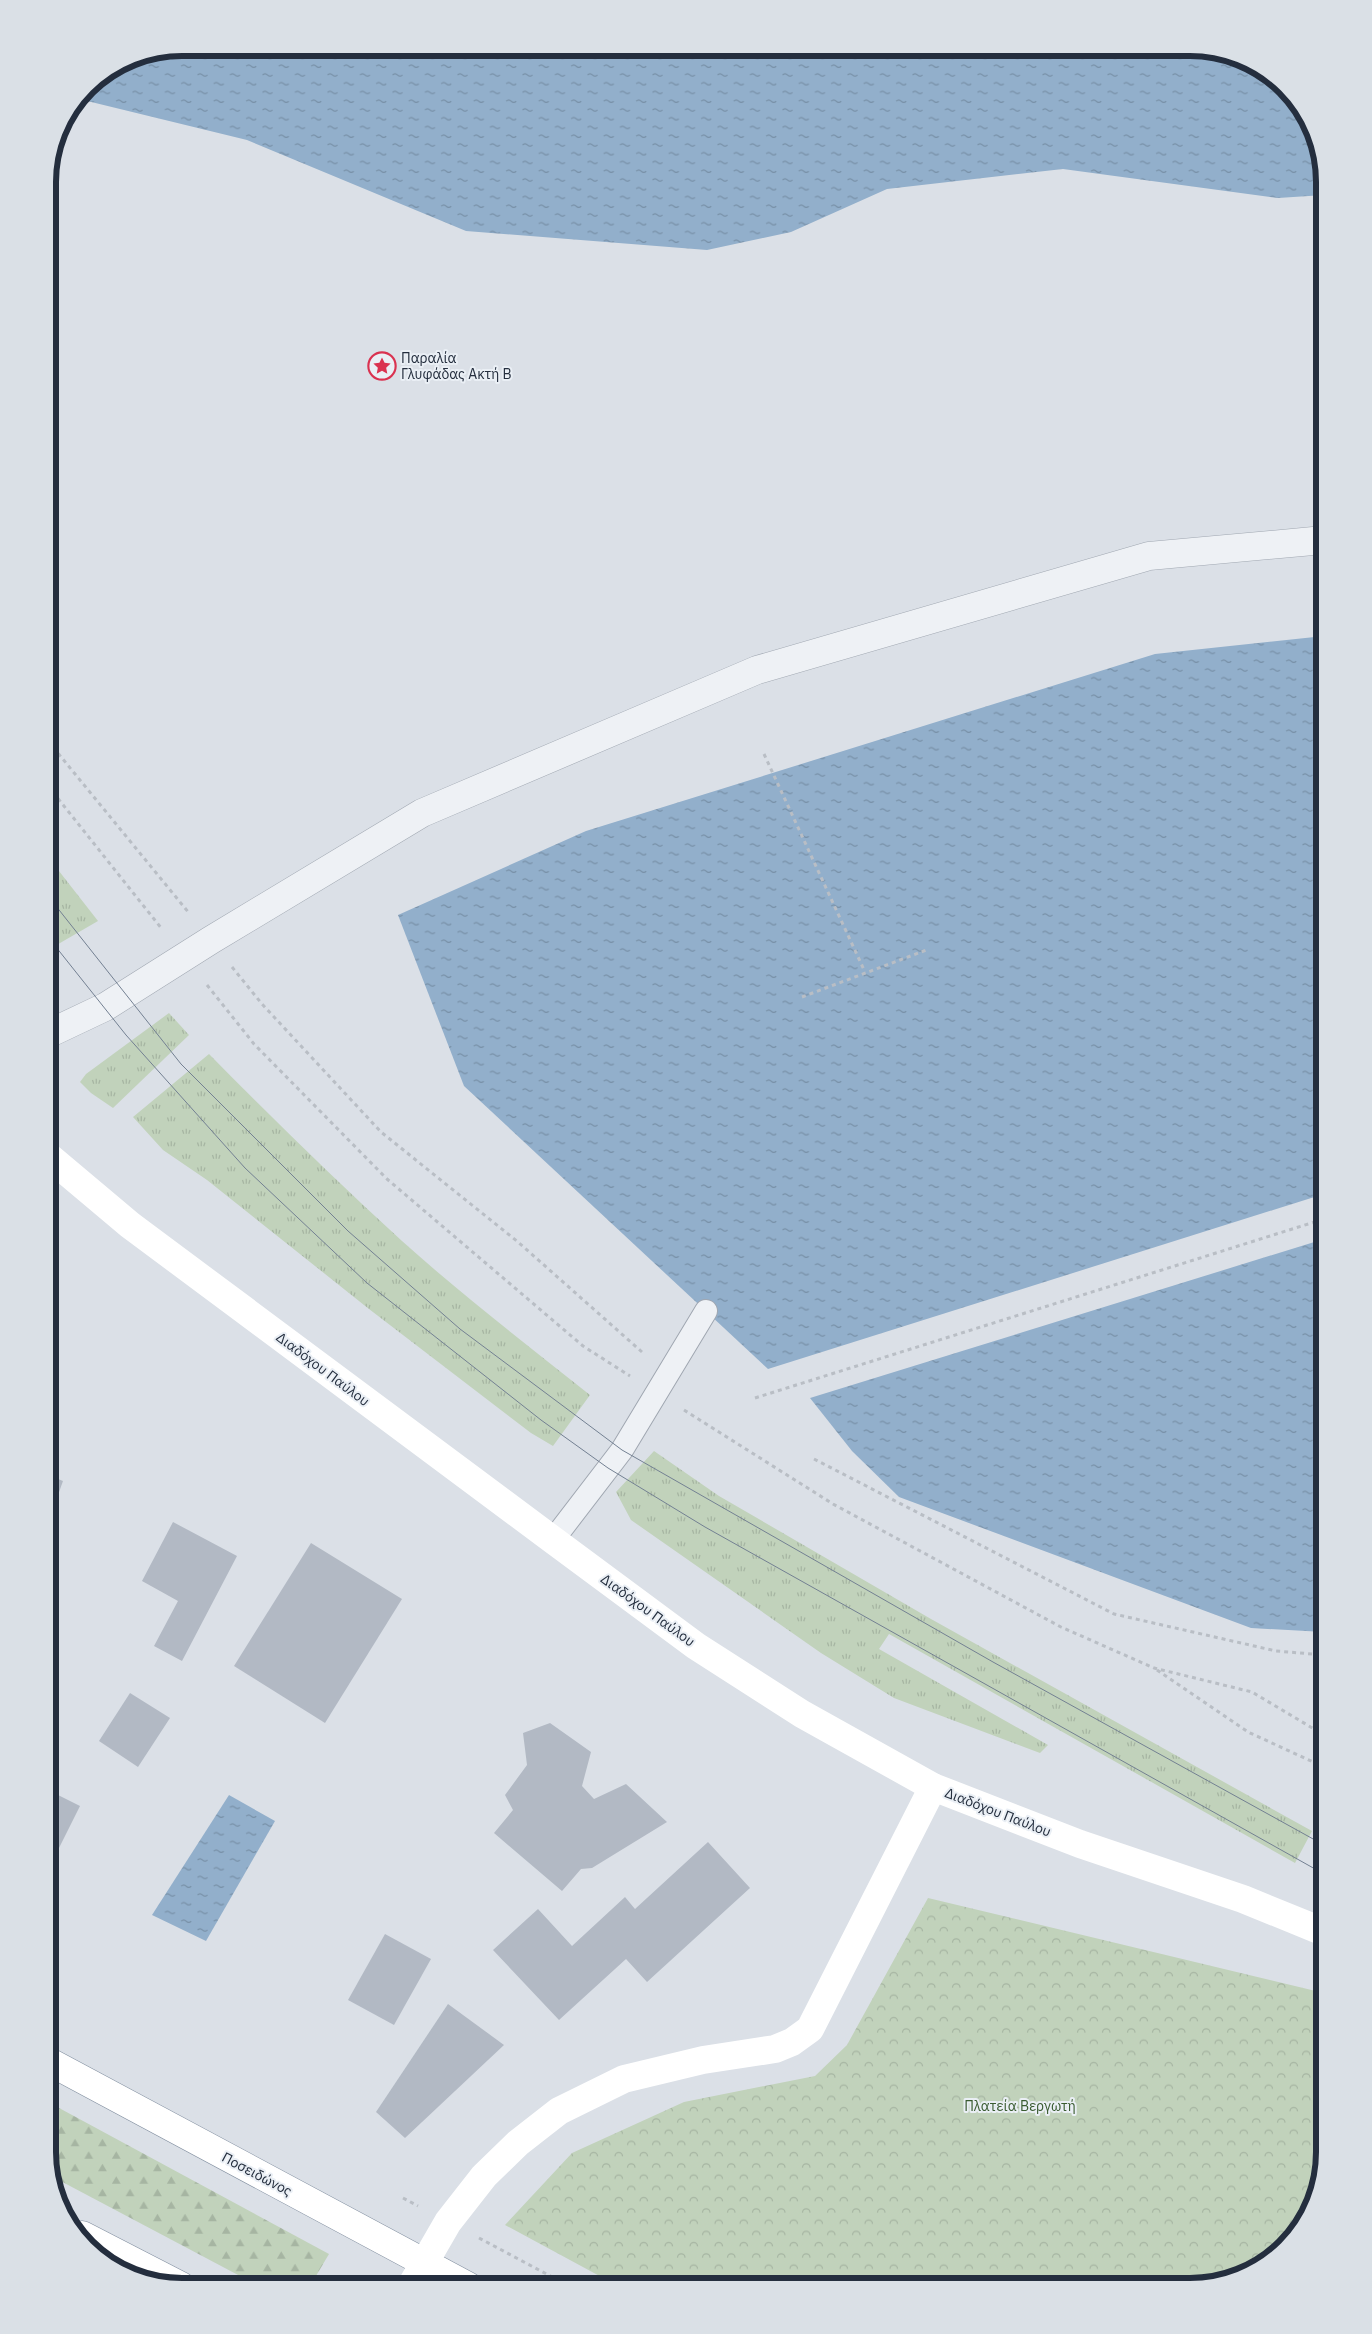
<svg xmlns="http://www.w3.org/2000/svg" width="1372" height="2334" viewBox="0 0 1372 2334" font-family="'IBM Plex Sans',sans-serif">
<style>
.grass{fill:url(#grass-tufts)}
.forest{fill:url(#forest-firs)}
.park{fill:url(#park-crowns)}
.water{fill:url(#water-ripples)}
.building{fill:#b2b9c4}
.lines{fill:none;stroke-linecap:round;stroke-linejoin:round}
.lane-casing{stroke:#a0a7b1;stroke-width:24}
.street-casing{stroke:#a0a7b1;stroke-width:29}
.highway-casing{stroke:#818e9f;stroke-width:29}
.path{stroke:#b9bec5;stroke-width:3;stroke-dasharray:4 4;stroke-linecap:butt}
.lane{stroke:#eef1f5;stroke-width:22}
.street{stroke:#eef1f5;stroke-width:28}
.secondary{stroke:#fff;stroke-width:28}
.highway{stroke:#fff;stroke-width:28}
.tram{stroke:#738092;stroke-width:1}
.labels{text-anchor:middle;stroke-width:4;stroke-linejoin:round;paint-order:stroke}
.poi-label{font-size:14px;fill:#242e3e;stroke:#eaeff5;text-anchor:start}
.street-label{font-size:14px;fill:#242e3e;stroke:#eaeff5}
.park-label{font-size:14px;fill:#395b30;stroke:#eaeff5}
.rim{fill:none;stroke:#242e3e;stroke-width:6}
</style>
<defs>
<pattern id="grass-tufts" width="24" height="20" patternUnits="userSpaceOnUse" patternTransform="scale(1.25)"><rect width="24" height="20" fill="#c1d2bb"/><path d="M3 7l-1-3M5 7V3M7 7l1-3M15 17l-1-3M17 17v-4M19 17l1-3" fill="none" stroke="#a6b5a2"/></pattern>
<pattern id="forest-firs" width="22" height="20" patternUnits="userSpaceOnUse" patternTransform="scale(1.25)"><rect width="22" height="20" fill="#c1d2bb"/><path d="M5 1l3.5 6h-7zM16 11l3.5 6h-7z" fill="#a6b5a2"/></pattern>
<pattern id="park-crowns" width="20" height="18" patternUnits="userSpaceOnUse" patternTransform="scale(1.25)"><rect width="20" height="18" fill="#c1d2bb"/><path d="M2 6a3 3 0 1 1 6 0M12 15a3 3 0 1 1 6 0" fill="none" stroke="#a6b5a2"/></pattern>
<pattern id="water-ripples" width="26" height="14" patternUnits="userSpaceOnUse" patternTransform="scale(1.25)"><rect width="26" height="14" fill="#92afcb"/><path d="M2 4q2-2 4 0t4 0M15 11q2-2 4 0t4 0" fill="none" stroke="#778fa6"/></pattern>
</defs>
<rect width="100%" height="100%" fill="#dbe0e7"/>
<!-- grass -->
<g class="grass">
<polygon points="48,857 98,921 48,950"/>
<polygon points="169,1013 189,1035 113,1108 91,1093 80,1082 86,1074"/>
<path d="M 209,1054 C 272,1118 336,1181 402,1241 C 462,1295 526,1344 590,1395 L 553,1446 L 531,1433 L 369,1309 L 207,1180 L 163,1150 L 133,1117 Z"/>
<polygon points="654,1451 719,1496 931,1619 1312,1831 1295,1863 889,1634 879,1649 1048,1745 1040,1753 894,1698 821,1653 631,1520 616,1492"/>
<polygon points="1324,1856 1324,1884 1314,1878"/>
</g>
<!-- forest -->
<polygon class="forest" points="48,2102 329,2254 310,2286 259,2286 53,2177 48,2152"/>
<!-- park -->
<polygon class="park" points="928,1898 1324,1993 1324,2152 1302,2226 1249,2273 1190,2286 618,2286 505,2225 572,2153 684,2102 815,2076 847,2045"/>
<!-- water -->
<g class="water">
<polygon points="182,48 1199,48 1265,70 1311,123 1324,182 1324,195 1278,198 1063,169 887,189 791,232 707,250 466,231 247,140 79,99 87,87 131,58"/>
<polygon points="1324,636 1324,1194 768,1369 464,1086 398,915 586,831 1155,654"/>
<polygon points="1324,1239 1324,1632 1251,1628 899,1497 852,1451 810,1398"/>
<polygon points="229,1795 275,1821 206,1941 152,1915"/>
</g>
<!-- building -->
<g class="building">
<polygon points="48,1475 63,1481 48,1523"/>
<polygon points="173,1522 237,1556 182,1661 154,1646 178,1601 142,1581"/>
<polygon points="311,1543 402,1599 325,1723 234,1666"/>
<polygon points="130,1693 170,1718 138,1767 99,1741"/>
<polygon points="550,1723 591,1752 582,1786 594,1799 626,1784 667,1822 592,1868 581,1869 562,1891 494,1833 513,1810 505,1795 527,1765 523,1733"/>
<polygon points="48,1790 80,1806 48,1870"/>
<polygon points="708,1842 750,1888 647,1982 626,1959 559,2020 493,1950 538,1909 572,1946 625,1897 635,1909"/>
<polygon points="385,1934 431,1959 394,2025 348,2000"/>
<polygon points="448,2004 504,2045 405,2138 376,2112"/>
</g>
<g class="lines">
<!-- lane casing -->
<g class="lane-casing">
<polyline id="lane" points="553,1540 622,1450 706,1311"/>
</g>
<!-- street casing -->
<g class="street-casing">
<polyline id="street" points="48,1034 105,1007 211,940 422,813 757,670 1149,556 1324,540"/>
</g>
<!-- highway casing -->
<g class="highway-casing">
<g id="highway">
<polyline points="48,2061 468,2286"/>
<polyline points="82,2235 181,2286"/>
</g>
</g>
<!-- path -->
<g class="path">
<polyline points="48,741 189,913"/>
<polyline points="764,754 865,972"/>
<polyline points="48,786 162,929"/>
<polyline points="232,967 262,1004 381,1132 518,1242 642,1352"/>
<polyline points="207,985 254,1044 387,1179 583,1346 630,1376"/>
<polyline points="802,997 929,949"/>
<polyline points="755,1398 1324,1219"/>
<polyline points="684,1410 833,1504 1061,1627 1154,1668 1252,1692 1324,1735"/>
<polyline points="814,1459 1114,1614 1276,1651 1324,1655"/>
<polyline points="1157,1670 1248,1732 1324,1767"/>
<polyline points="403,2198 418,2206"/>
<polyline points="479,2238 569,2286"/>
</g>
<!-- lane -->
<use href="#lane" class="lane"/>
<!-- street -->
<use href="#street" class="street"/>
<!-- secondary -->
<g class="secondary">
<polyline points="48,1156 130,1225 553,1540 696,1646 802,1714 933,1787 1080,1844 1243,1899 1324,1932"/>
<polyline points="411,2286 448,2222 484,2176 518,2143 559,2111 624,2079 703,2060 775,2049 792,2042 810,2029 933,1787"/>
</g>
<!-- highway -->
<use href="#highway" class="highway"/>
<!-- tram -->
<g class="tram">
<polyline points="48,896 181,1064 348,1231 460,1329 622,1450 993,1662 1324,1845"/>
<polyline points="48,937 126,1035 245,1168 367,1283 541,1420 608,1468 705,1527 1324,1874"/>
</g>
</g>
<!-- icons -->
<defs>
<g id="sight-ring" transform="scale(1.4375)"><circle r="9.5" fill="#eaeff5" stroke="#da3250" stroke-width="1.5"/><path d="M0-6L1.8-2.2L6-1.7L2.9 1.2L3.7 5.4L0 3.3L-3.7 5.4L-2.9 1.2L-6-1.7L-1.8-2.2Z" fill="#da3250"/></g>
</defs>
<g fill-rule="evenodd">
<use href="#sight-ring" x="382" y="366"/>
</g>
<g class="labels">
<!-- poi labels -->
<g class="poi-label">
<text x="401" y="363">Παραλία<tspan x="401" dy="16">Γλυφάδας Ακτή Β</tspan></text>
</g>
<!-- street labels -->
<g class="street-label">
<text transform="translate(323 1369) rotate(37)" y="5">Διαδόχου Παύλου</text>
<text transform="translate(648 1610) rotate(36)" y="5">Διαδόχου Παύλου</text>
<text transform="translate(998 1812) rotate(21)" y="5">Διαδόχου Παύλου</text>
<text transform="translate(257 2174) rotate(28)" y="5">Ποσειδώνος</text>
</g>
<!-- park labels -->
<g class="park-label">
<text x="1020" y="2111">Πλατεία Βεργωτή</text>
</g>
</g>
<!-- crop -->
<path d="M0 0H1372V2334H0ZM182 56H1190A126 126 0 0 1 1316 182V2152A126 126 0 0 1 1190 2278H182A126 126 0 0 1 56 2152V182A126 126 0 0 1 182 56Z" fill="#dae0e6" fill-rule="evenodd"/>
<path class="rim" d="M182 56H1190A126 126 0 0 1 1316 182V2152A126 126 0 0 1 1190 2278H182A126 126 0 0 1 56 2152V182A126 126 0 0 1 182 56Z"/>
</svg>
